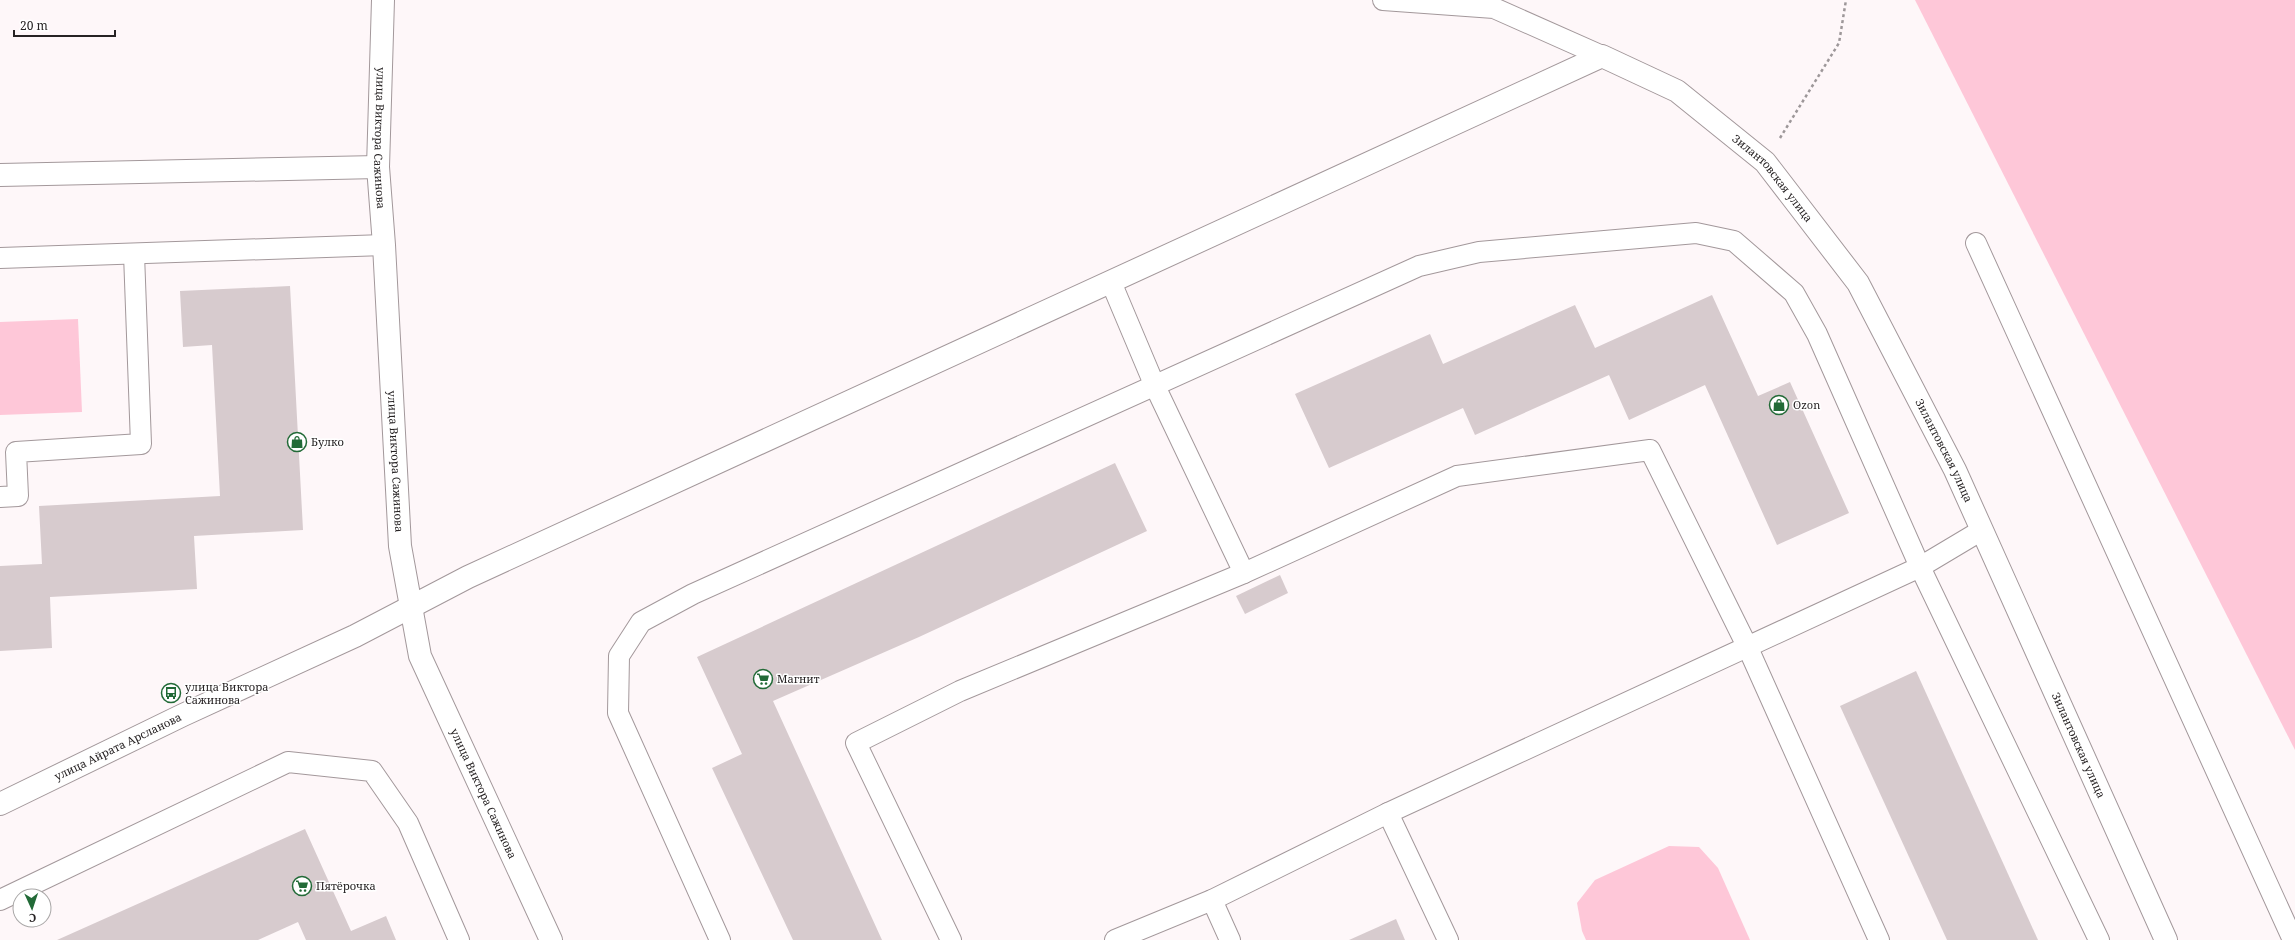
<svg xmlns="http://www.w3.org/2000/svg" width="2295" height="940" viewBox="0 0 2295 940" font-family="'Noto Serif',serif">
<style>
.green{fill:#fec7d8}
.building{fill:#d7cbce}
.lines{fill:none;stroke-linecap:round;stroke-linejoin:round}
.lane-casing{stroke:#a3989b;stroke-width:22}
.street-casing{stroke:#a3989b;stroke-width:24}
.path{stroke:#9d9799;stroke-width:2.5;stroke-dasharray:3 3;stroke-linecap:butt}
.lane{stroke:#fff;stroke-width:20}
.street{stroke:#fff;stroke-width:22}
.labels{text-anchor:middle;stroke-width:3;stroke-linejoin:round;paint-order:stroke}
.street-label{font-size:11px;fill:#272324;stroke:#fff}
.poi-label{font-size:11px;fill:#272324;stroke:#fff;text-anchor:start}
</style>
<rect width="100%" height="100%" fill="#fef7f9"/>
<!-- green -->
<g class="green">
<polygon points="1915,0 2295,0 2295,750"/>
<polygon points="78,319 82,412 0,415 0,322"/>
<polygon points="1669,846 1699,847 1718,868 1750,940 1586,940 1582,931 1577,903 1595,880"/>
</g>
<!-- building -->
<g class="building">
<polygon points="290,286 303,530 194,536 197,589 50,597 52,648 0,651 0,566 42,564 39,506 220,496 212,345 183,347 180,291"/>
<polygon points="1712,295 1758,396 1790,382 1849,513 1777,545 1705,385 1629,420 1609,375 1475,435 1463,408 1329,468 1295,394 1430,334 1443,364 1575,305 1595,348"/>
<polygon points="1115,463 1147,531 919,637 773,701 882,940 793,940 712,768 742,754 697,657"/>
<polygon points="1280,575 1288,593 1245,614 1236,596"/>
<polygon points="1916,671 2038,940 1947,940 1840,706"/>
<polygon points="305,829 351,931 386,916 396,940 306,940 298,922 258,940 57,940"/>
<polygon points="1396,919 1405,940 1349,940"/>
</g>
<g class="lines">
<!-- lane casing -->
<g class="lane-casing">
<g id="lane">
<polyline points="1383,0 1494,8 1602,56"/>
<polyline points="1976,243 2293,940"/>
<polyline points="0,258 384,245"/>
<polyline points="1111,282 1154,384 1244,573"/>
<polyline points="0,497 18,496 16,452 141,444 134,254"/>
<polyline points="1388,813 1448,940"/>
<polyline points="0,900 288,762 372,771 408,823 459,940"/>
<polyline points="1212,900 1230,940"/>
<polyline points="720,940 618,713 619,656 641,622 693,594 1419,266 1479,252 1696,233 1734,241 1794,293 1817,334 1920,567 2099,940"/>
<polyline points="951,940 856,743 960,691 1244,573 1457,476 1650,450 1748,648 1879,940"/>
<polyline points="1115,940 1212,900 1388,813 1920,567 1982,530"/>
</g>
</g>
<!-- street casing -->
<g class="street-casing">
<g id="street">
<path id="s1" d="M 383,0 L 378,167 L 384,245 L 400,546 L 420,656 L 551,940"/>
<polyline points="0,175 378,167"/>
<path id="s2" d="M 0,804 L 183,715 L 355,636 L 468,577 L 1602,56 L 1677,91 L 1765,162 L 1858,283 L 1955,470 L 2166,940"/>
</g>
</g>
<!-- path -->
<polyline class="path" points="1780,138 1839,43 1846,0"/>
<!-- lane -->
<use href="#lane" class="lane"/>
<!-- street -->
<use href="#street" class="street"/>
</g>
<!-- icons -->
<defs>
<g id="shop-ring" transform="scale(1)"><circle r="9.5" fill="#fff" stroke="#226a37" stroke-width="1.5"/><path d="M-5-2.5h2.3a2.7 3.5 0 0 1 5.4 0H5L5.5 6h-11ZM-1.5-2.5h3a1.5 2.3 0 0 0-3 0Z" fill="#226a37"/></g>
<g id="supermarket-ring" transform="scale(1)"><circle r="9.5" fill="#fff" stroke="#226a37" stroke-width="1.5"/><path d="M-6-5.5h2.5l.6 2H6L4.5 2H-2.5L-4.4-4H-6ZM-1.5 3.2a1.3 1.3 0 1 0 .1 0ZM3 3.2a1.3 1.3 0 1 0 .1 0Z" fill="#226a37"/></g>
<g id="bus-ring" transform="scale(1)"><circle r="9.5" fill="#fff" stroke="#226a37" stroke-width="1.5"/><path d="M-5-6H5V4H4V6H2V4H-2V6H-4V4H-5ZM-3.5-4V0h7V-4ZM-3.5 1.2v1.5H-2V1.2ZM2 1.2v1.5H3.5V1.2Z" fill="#226a37"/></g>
</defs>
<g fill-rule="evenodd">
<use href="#shop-ring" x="1779" y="405"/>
<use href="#shop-ring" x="297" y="442"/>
<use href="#supermarket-ring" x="763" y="679"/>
<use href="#bus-ring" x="171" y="693"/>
<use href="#supermarket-ring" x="302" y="886"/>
</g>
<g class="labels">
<!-- street labels -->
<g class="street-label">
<text dy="4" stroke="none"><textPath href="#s1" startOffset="138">улица Виктора Сажинова</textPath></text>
<text dy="4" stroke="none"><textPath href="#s2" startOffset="1981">Зилантовская улица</textPath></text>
<text dy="4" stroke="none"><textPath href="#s2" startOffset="2305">Зилантовская улица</textPath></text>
<text dy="4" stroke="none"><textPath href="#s1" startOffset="462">улица Виктора Сажинова</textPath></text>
<text dy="4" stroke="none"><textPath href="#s2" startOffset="2629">Зилантовская улица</textPath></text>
<text dy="4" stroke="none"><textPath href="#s2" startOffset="131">улица Айрата Арсланова</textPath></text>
<text dy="4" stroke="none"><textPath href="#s1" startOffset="810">улица Виктора Сажинова</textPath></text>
</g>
<!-- poi labels -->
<g class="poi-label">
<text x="1793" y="409">Ozon</text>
<text x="311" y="446">Булко</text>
<text x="777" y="683">Магнит</text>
<text x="185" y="691">улица Виктора<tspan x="185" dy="13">Сажинова</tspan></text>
<text x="316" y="890">Пятёрочка</text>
</g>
</g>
<!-- north arrow -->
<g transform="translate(32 908) rotate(177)"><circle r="19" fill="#ffffff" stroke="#a9a7a7"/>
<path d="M0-3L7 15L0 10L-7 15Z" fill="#226a37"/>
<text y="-6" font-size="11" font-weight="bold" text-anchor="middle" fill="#272324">С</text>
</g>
<!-- scale -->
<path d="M14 30v6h101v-6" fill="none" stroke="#272324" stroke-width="2"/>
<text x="20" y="30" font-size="12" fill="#272324" stroke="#ffffff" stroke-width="3" paint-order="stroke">20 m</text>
</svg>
